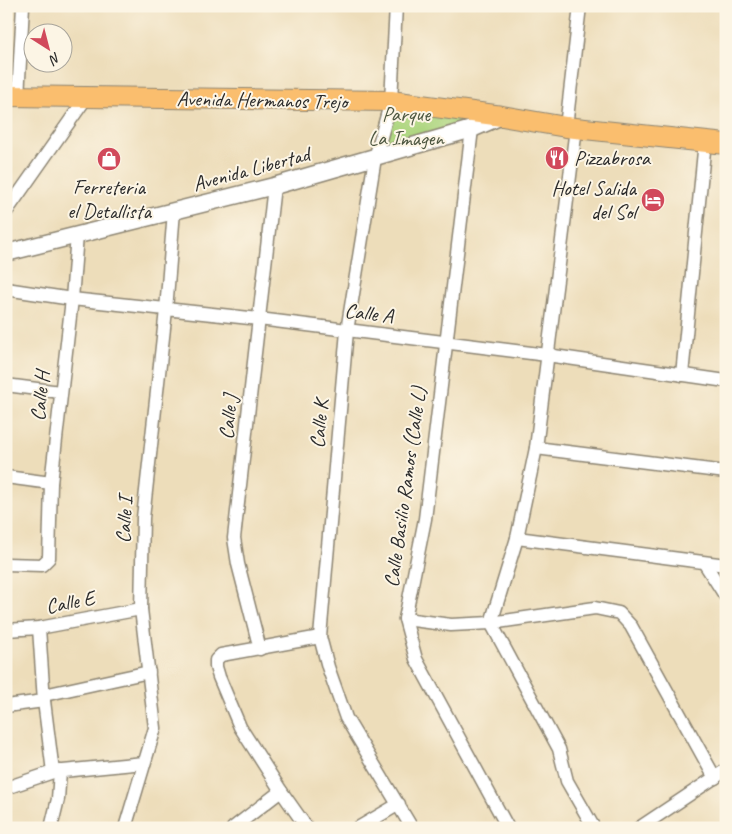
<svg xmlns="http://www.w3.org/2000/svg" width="732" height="834" viewBox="0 0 732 834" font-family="Caveat,sans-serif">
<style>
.green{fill:#aed680;stroke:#6c8056}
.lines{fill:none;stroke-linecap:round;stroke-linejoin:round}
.minor-casing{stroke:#8c8472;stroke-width:15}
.tertiary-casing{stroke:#8c8472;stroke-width:19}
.primary-casing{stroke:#8c8472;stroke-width:22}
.minor{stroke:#fff;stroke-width:12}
.tertiary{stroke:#fff;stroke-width:16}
.primary{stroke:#fabe6e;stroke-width:20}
.labels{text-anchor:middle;stroke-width:4;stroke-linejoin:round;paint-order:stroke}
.street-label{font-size:21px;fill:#2b2b2b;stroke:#fcf5e5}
.park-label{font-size:21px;fill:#4c5640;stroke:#fcf5e5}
.poi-label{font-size:21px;fill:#2b2b2b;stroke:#fcf5e5;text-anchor:start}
</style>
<rect width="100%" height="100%" fill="#fcf5e5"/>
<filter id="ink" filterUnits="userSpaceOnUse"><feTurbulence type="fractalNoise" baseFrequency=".02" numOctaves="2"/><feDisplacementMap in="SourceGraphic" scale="10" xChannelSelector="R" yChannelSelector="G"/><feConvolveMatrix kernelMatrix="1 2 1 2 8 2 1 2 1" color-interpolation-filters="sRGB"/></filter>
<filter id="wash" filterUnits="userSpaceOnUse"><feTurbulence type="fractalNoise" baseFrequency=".0096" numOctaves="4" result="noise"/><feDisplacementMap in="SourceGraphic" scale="20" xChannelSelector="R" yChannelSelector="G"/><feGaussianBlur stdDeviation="1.12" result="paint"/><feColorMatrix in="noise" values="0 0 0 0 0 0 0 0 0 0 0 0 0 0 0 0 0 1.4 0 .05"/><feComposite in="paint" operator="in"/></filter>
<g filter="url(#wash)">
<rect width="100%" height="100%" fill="#edddba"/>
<!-- green -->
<polygon class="green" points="391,101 502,116 375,158"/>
</g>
<g filter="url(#ink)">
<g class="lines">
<!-- minor casing -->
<g class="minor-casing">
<g id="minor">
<polyline points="396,6 391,101 375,158 347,331 320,637 328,667 346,718 412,828"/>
<polyline points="18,97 23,6"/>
<polyline points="566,127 580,6"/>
<polyline points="576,128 536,448 517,538 491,623 559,749 567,781 594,828"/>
<polyline points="472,129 425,519 405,619 416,659 508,828"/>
<polyline points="6,212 86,98"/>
<polyline points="6,289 72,299 259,319 547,355 726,381"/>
<polyline points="682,375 705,141"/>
<polyline points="6,385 60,392"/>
<polyline points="536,448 726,472"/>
<polyline points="6,477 51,483"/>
<polyline points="517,538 726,565"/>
<polyline points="6,564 42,565 49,558 51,483 72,299 77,235"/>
<polyline points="705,564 726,597"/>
<polyline points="405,619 451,625 491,623 595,608 619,613 631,626 715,778"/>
<polyline points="39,628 44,701 53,772"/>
<polyline points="6,630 39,628 141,609"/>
<polyline points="260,649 238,564 234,538 274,186"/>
<polyline points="44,695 149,672"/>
<polyline points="6,706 44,701"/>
<polyline points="6,788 53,772 144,763"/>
<polyline points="51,828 58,799 60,771"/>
<polyline points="125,828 155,728 141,609 143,518 166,310 174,211"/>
<polyline points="233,828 281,791"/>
<polyline points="307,828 281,791 240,727 219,677 216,667 216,660 221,655 320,637"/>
<polyline points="358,828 399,804"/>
<polyline points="639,828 726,770"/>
</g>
</g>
<!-- tertiary casing -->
<g class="tertiary-casing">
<polyline id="tertiary" points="6,253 274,186 472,129 502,116"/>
</g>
<!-- primary casing -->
<g class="primary-casing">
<polyline id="primary" points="6,96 391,101 502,116 566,127 726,144"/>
</g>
<!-- minor -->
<use href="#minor" class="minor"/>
<!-- tertiary -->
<use href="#tertiary" class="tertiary"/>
<!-- primary -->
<use href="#primary" class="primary"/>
</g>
</g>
<!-- icons -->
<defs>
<g id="restaurant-disc" transform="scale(1.25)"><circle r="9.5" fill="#d1495b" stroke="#fcf5e5"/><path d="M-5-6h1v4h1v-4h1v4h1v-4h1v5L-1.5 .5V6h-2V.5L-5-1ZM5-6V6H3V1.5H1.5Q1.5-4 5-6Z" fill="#fff"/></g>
<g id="shop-disc" transform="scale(1.25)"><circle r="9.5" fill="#d1495b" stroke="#fcf5e5"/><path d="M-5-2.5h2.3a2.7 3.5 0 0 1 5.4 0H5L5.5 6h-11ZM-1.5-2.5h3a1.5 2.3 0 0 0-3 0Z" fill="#fff"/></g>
<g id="hotel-disc" transform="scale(1.25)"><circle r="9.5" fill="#d1495b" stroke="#fcf5e5"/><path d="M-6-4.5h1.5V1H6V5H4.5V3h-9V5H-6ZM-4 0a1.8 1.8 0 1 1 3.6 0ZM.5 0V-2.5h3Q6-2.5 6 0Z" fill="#fff"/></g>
</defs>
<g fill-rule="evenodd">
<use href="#restaurant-disc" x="557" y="158"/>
<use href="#shop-disc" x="109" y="159"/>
<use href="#hotel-disc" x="653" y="200"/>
</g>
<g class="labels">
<!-- street labels -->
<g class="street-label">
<text transform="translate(262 100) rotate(1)" y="7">Avenida Hermanos Trejo</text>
<text transform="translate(251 169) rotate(-15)" y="7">Avenida Libertad</text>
<text transform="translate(369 313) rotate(7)" y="7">Calle A</text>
<text transform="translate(40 396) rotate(-84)" y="7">Calle H</text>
<text transform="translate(228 417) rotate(-84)" y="7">Calle J</text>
<text transform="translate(319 424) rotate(-85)" y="7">Calle K</text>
<text transform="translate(405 487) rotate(-82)" y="7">Calle Basilio Ramos (Calle L)</text>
<text transform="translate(124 520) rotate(-87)" y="7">Calle I</text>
<text transform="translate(70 602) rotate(-11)" y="7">Calle E</text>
</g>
<!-- park labels -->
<g class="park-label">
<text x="406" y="121">Parque<tspan x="406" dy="24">La Imagen</tspan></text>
</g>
<!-- poi labels -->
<g class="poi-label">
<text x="574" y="165">Pizzabrosa</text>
<text x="109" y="194" text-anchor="middle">Ferreteria<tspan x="109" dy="24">el Detallista</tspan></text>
<text x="636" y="195" text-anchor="end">Hotel Salida<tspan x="636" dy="24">del Sol</tspan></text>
</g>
</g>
<!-- margin -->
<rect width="732" height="834" fill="none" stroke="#fcf5e5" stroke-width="25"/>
<!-- north arrow -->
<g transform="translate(48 48) rotate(144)"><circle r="24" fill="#fcf5e5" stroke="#a8a49b"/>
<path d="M0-4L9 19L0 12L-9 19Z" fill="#d1495b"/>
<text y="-8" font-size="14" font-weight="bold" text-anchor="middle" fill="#2b2b2b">N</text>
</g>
</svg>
